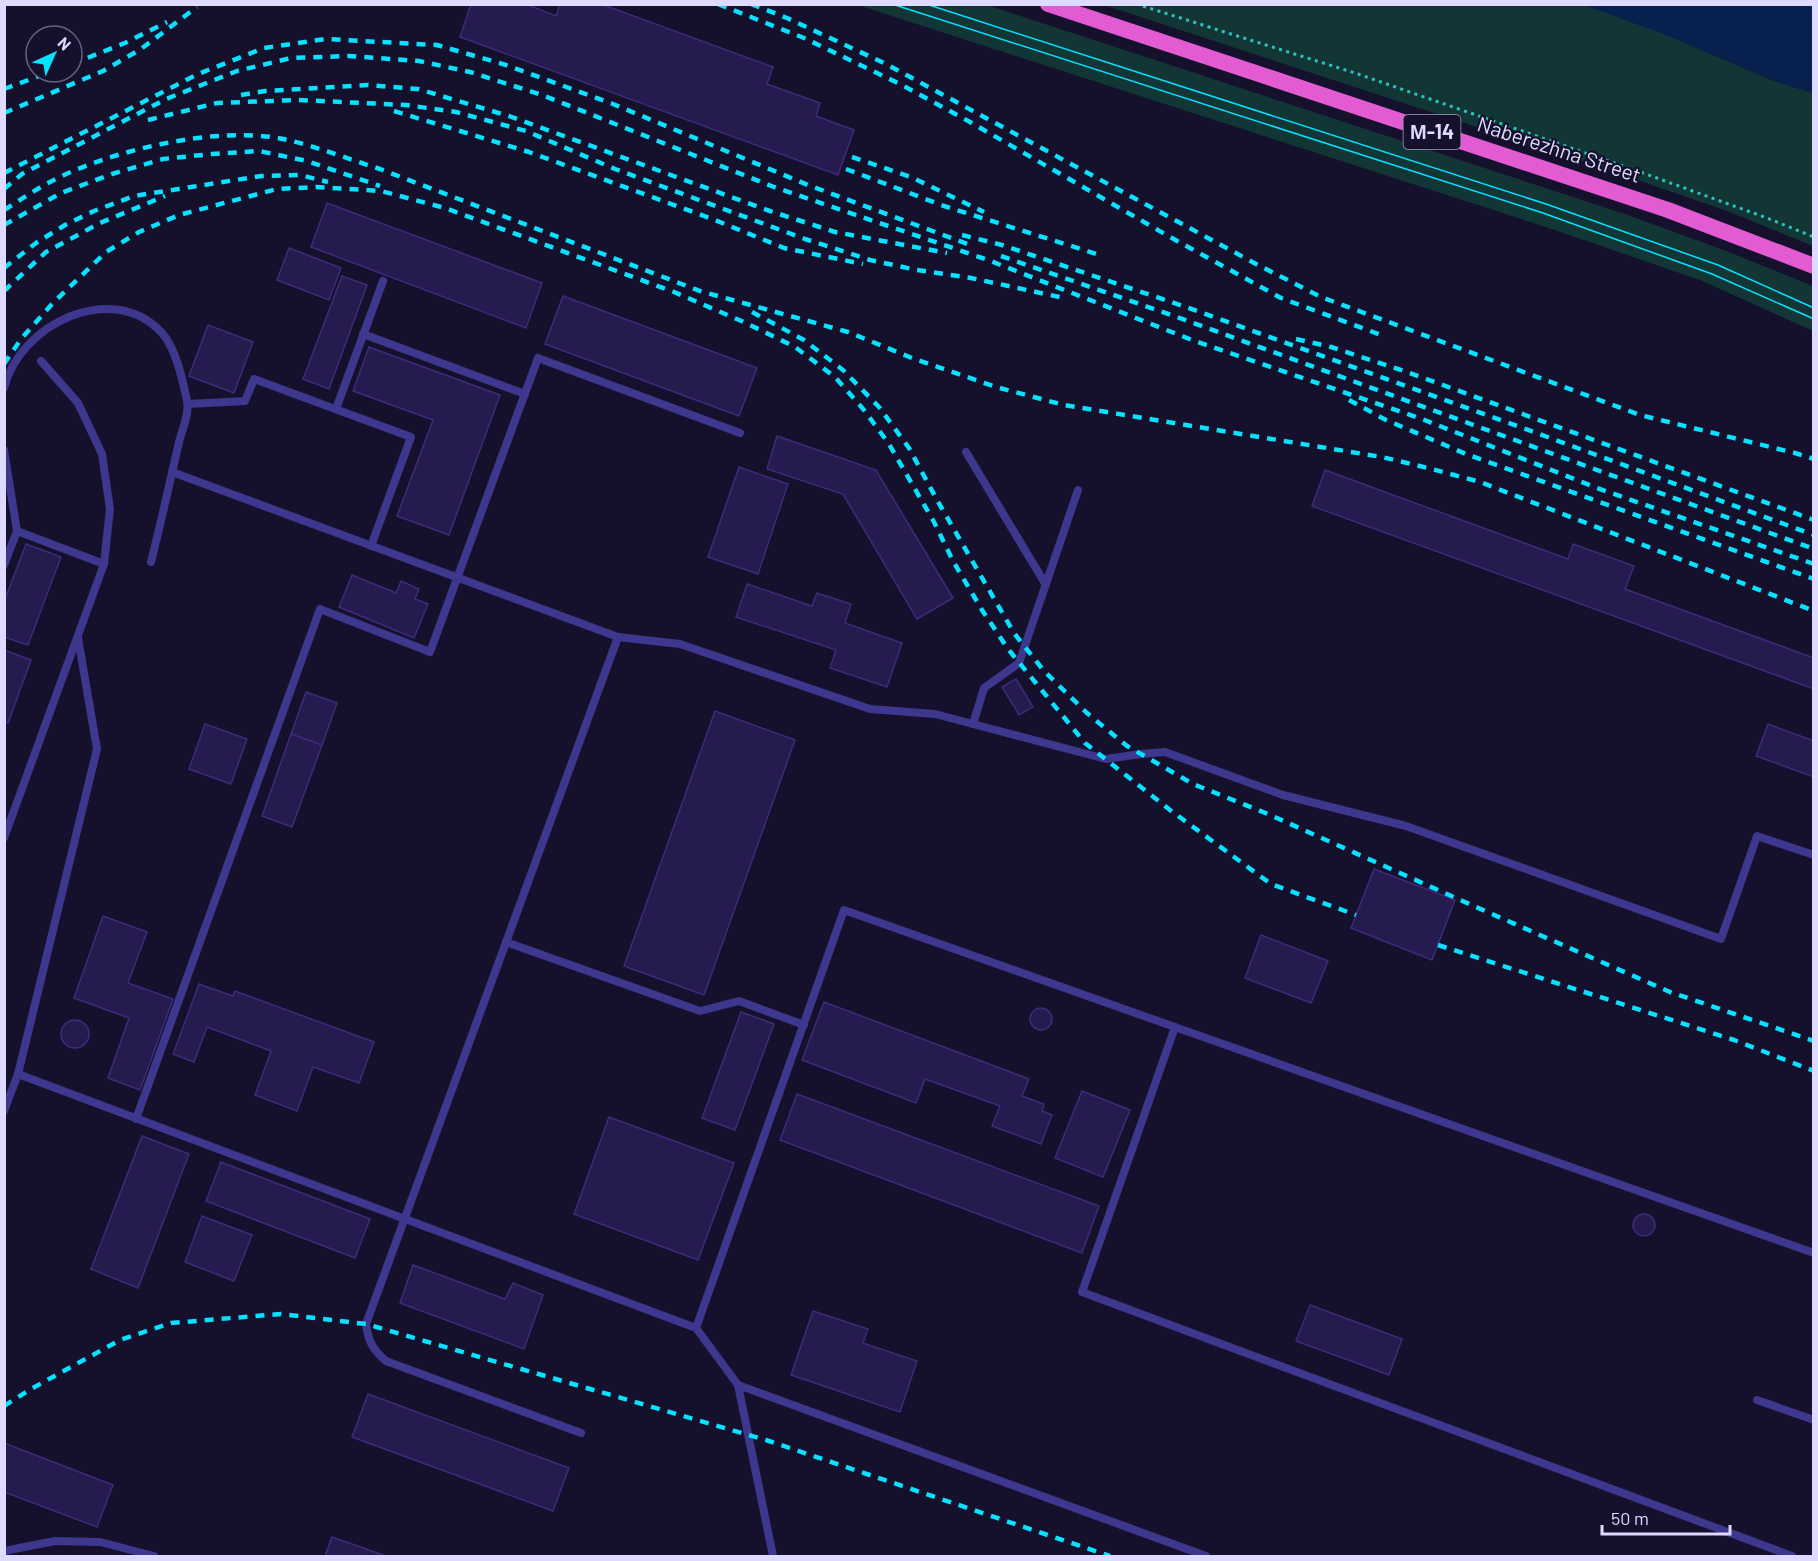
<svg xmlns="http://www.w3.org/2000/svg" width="1818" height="1561" viewBox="0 0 1818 1561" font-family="Barlow,sans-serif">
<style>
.green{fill:#123636}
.water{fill:#08204d}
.building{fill:#261b4e;stroke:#3d2b7b;stroke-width:1.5}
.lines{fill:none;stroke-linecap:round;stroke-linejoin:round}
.path{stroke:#2ac4bd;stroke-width:3;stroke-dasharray:3 4.5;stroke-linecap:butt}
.service{stroke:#3d388d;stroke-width:8}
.trunk{stroke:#e35bd2;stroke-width:16}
.tram{stroke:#06e2ff;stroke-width:1.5}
.rail{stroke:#06e2ff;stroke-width:4.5;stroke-dasharray:9 8;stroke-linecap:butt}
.labels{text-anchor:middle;stroke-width:4.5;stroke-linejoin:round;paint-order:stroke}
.shield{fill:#15102c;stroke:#a29dc0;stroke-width:1.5}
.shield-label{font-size:20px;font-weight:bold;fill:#dfdaff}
.street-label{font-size:21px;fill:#dfdaff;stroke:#15102c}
</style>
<rect width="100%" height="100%" fill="#15102c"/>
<!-- green -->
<g class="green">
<polygon points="858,5 987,5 1625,214 1729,252 1813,286 1813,331 1700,280 1546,227"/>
<polygon points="1104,5 1585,5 1664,34 1774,81 1813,93 1813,246 1727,211 1623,175"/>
</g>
<!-- water -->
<polygon class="water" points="1585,5 1813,5 1813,93 1775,81 1664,34"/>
<!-- building -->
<g class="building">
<polygon points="471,4 526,4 556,16 560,4 601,4 773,67 767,84 820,103 816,116 854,130 838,175 460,37"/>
<polygon points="327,203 542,283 526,328 311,247"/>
<polygon points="289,248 341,268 329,300 277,280"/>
<polygon points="342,276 367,285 329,389 303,379"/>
<polygon points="563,296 757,368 739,416 545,344"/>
<polygon points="208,325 253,342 234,393 189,376"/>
<polygon points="369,347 500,395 449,535 397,516 433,420 353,391"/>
<polygon points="777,436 876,470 953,598 917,619 843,494 767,469"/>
<polygon points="739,467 788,484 758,574 708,557"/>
<polygon points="1325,470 1568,559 1573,544 1634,566 1625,589 1814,658 1814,689 1312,506"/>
<polygon points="26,544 61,557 28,645 4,637 4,602"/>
<polygon points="352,575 396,593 401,581 419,589 415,599 428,604 414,638 339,607"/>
<polygon points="747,584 812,606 817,593 851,604 845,623 902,643 887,687 830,668 836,650 736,617"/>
<polygon points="4,650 31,660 8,723 4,722"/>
<polygon points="1016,679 1033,707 1019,715 1002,687"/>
<polygon points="306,692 337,703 322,745 291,734"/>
<polygon points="715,711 795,740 704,995 624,966"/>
<polygon points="205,724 247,739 231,784 189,769"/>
<polygon points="1768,724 1814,741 1814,777 1756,756"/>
<polygon points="291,734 322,745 292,827 262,816"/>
<polygon points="1374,869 1455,900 1432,960 1351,928"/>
<polygon points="103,916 147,932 128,983 173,999 140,1090 108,1078 129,1018 74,998"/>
<polygon points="1261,935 1328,961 1311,1003 1245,978"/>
<polygon points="199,984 233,996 235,991 374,1042 359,1083 313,1067 297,1111 255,1095 271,1051 207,1027 194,1062 173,1054"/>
<polygon points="824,1002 1029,1079 1022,1096 1044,1104 1042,1111 1052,1115 1041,1144 992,1126 1000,1106 925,1079 916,1103 802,1060"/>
<circle cx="1041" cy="1019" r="11"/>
<polygon points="741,1012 774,1024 735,1130 702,1118"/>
<circle cx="75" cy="1034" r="14"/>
<polygon points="1082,1091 1130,1110 1103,1177 1055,1158"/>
<polygon points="797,1094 1099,1206 1082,1253 780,1140"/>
<polygon points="609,1117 734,1163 698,1260 574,1214"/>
<polygon points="142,1136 189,1154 138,1288 91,1269"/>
<polygon points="221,1162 370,1219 355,1258 206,1201"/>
<circle cx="1644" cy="1225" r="11"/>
<polygon points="202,1216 252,1235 234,1281 185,1262"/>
<polygon points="413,1265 505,1299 513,1283 543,1295 524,1349 400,1303"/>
<polygon points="1310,1305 1402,1339 1389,1375 1296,1341"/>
<polygon points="813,1311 868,1329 863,1343 917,1361 900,1412 791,1375"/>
<polygon points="368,1394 569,1468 553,1511 352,1437"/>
<polygon points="4,1443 113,1485 97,1527 4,1492"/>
<polygon points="332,1537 386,1556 325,1556"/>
</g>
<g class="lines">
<!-- path -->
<polyline class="path" points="1136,4 1358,74 1643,173 1767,218 1814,237"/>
<!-- service -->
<g class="service">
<polyline points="363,334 525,394"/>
<path d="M 4,388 C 20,324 112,279 162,333 C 176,348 183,381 187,401 C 190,413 182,430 179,442 C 170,482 161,522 151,562"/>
<polyline points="188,404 245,401 254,379 411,437 371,546"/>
<polyline points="336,409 383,281"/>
<polyline points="4,450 17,531 4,565"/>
<polyline points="966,452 1046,585"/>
<polyline points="172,472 618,637 680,644 870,709 935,714 1106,759 1141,754 1165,752 1283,795 1406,826 1721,939 1757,836 1814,855"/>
<polyline points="17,531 104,564"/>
<polyline points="973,724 984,688 1019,663 1078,490"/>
<polyline points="4,838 104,564 110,509 102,454 78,403 41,361"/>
<polyline points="506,942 700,1011 739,1001 804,1025"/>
<polyline points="1175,1027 1082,1292 1792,1556"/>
<polyline points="18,1074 696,1328 738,1385 773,1556"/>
<polyline points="4,1111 18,1074 97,749 78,638"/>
<polyline points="136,1119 320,609 430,652 538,358 740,433"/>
<polyline points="696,1328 844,910 1814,1253"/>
<polyline points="738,1385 1206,1556"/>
<polyline points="1757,1400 1814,1420"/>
<path d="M 581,1433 L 386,1361 C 373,1350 368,1341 366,1324 L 618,637"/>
<polyline points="4,1551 55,1541 100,1542 154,1556"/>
</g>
<!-- trunk -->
<polyline class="trunk" points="1048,4 1668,210 1814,266"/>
<!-- tram -->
<g class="tram">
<polyline points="892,4 1543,213 1712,274 1814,319"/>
<polyline points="926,4 1546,204 1718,265 1814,308"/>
</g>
<!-- rail -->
<g class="rail">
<polyline points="718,4 804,38 902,85 970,122 1170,237 1281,298 1381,335"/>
<polyline points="751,4 787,18 886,64 1258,265 1321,297 1640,415 1795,453 1814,459"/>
<polyline points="72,64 125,43 167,22"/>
<polyline points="4,89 50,72"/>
<polyline points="241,95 265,91 368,85 418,89 509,116 767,210 835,232 947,253"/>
<polyline points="394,111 529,152 715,220 784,248 863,264"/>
<polyline points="4,113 103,71 141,49 197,7"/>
<polyline points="148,120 217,103 298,100 406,105 456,112 526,131 615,169 805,239 870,260 917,270 971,278 1064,298"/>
<polyline points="852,157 911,177 984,212"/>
<polyline points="846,169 944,206 1103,256"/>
<polyline points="4,173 198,74 264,48 325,39 437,45 506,65 613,104 808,185 973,246"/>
<polyline points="4,189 22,174 166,99 237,71 291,58 349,56 419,61 470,72 542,95 774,187 988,260 1192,340 1422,419 1597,488 1814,564"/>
<path d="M 4,210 C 19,201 33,191 48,183 C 107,151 216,125 283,139 C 316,146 348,159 380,169 L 700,291 L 848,332 L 912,358 L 996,387 L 1064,405 L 1382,457 L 1428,468 L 1480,482 L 1814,611"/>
<polyline points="4,225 61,193 112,174 163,159 212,154 259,151 307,161 380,186"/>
<polyline points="962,235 1002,245 1183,306 1523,428 1814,535"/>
<polyline points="1001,256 1177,317 1814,549"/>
<polyline points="4,268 36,243 65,225 94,211 134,196 261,176 300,175 328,182"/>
<polyline points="4,291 46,252 100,223 165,196"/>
<polyline points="752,312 804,340 843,370 879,407 909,448 937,500 1014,633 1044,671 1087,713 1127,746 1193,784 1268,814 1476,907 1670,992 1814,1041"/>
<polyline points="1296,339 1331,347 1407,372 1814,520"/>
<polyline points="4,364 21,339 52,304 106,252 139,232 179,215 277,189 317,187 381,191 445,208 674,292 746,323 795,347 835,377 864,410 889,444 934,522 953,561 982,610 1008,649 1085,743 1170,810 1271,884 1356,915"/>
<polyline points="1349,400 1386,420 1466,454 1814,579"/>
<polyline points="1438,945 1734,1040 1814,1071"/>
<polyline points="4,1406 31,1389 120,1340 171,1323 281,1314 366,1324 766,1440 1110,1556"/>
</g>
</g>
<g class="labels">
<!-- shield labels -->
<rect class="shield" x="1403.5" y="115" width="57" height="34" rx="4.5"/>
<g class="shield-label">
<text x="1432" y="139">М-14</text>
</g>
<!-- street labels -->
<g class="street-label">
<text transform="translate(1559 150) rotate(18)" y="7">Naberezhna Street</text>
</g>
</g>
<!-- border -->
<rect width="1818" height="1561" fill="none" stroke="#dfdaff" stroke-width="12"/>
<!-- north arrow -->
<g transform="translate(54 54) rotate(45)"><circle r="28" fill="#15102c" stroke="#666180" stroke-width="1.5"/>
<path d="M0-4.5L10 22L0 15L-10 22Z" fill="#06e2ff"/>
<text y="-9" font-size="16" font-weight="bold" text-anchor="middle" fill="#dfdaff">N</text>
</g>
<!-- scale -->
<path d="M1602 1525v9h128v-9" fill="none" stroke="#dfdaff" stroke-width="3"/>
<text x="1611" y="1525" font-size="18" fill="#dfdaff" stroke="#15102c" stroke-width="4.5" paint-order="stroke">50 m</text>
</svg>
